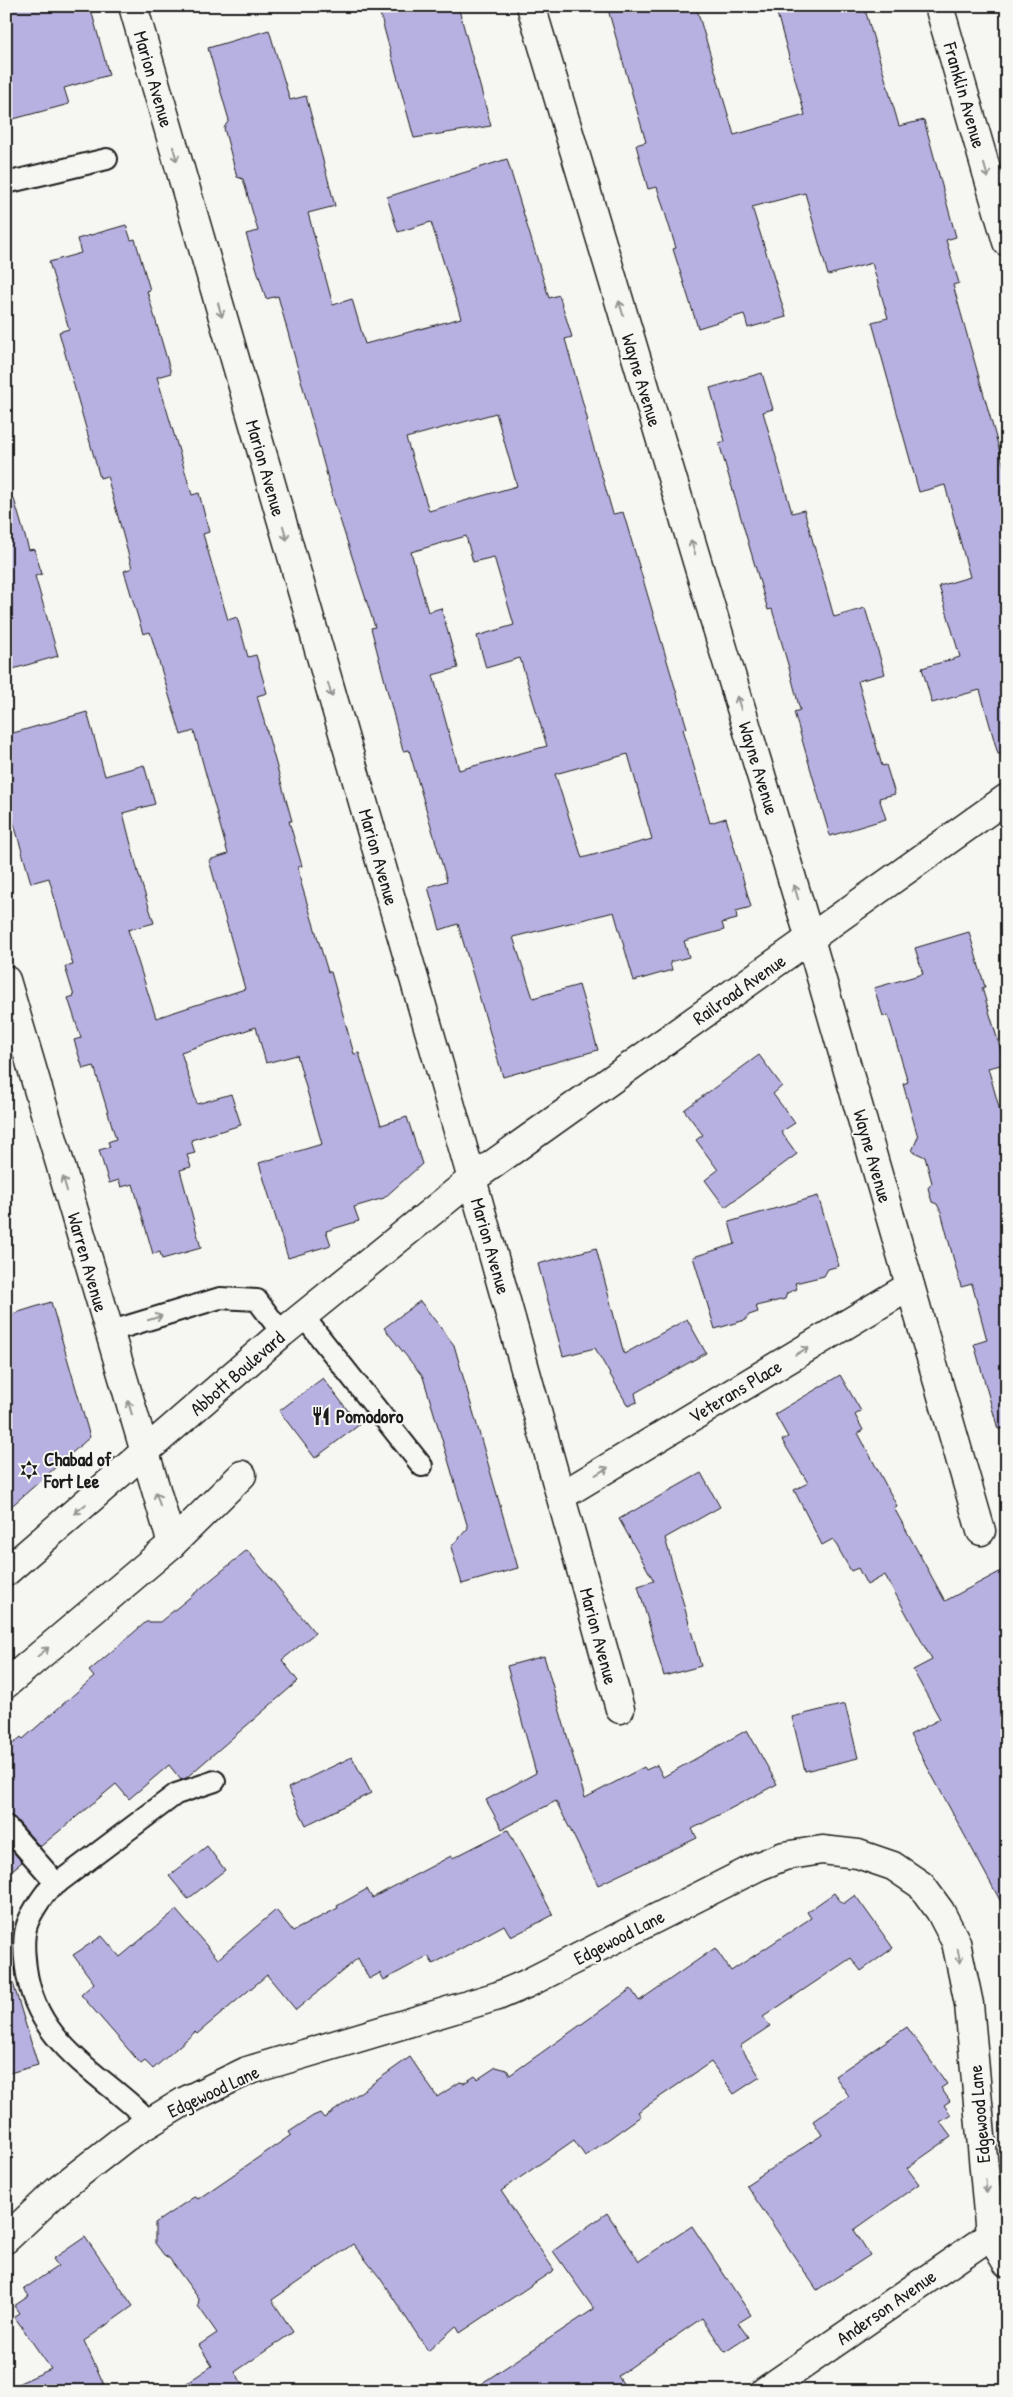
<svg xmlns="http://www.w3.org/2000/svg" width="1013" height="2397" viewBox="0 0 1013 2397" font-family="'Patrick Hand',sans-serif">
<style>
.building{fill:#b7b1e2;stroke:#1c1c1c;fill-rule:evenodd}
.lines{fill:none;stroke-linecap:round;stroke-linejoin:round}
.lane-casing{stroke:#1c1c1c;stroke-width:24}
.street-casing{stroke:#1c1c1c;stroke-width:31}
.secondary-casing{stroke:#1c1c1c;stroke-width:31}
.lane{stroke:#f6f6f2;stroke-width:20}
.street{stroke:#f6f6f2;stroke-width:28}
.secondary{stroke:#f6f6f2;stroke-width:28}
.oneway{stroke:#949492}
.labels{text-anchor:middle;stroke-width:4;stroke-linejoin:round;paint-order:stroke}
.street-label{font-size:19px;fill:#1c1c1c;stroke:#f6f6f2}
.poi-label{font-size:19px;font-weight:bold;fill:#1c1c1c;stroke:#f6f6f2;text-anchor:start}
</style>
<rect width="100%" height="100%" fill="#f6f6f2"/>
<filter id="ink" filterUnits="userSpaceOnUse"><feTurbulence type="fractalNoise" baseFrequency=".02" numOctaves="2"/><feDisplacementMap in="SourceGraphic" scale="10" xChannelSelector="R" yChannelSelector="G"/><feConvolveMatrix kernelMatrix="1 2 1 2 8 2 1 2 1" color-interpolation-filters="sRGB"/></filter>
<g filter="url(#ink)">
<!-- building -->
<g class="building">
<polygon points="6,6 90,6 109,75 64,88 69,104 6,121"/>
<polygon points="378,6 458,6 491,126 414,138"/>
<polygon points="607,6 696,6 734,135 805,115 775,6 864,6 899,126 924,120 956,237 946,240 959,283 953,285 1007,477 1007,753 998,754 980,690 932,703 922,668 960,657 939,586 970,577 945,485 919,492 872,322 888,318 872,263 828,275 805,193 752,207 786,317 748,328 744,314 698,328 673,249 676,248 657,187 648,189 636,145 646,142"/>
<path d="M 269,30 L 290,100 L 306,96 L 335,206 L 308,213 L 333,305 L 352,299 L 365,344 L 461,318 L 431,222 L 398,232 L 387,197 L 507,159 L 549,298 L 559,295 L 572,337 L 565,339 L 588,421 L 586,421 L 613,514 L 623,512 L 687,728 L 683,729 L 710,823 L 726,818 L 751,907 L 736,911 L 737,919 L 722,923 L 724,930 L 684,941 L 689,957 L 670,962 L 672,970 L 634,981 L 614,912 L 513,937 L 533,998 L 579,985 L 598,1050 L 503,1077 L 458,924 L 440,930 L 428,887 L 447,881 L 409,750 L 403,751 L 371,628 L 375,627 L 334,501 L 278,296 L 266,299 L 246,234 L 258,231 L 243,179 L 237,177 L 224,128 L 229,120 L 208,48 ZM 496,413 L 517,486 L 429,511 L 406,438 ZM 466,536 L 473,562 L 494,557 L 514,625 L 477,636 L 486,668 L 520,658 L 547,746 L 459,770 L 433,675 L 458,668 L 441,608 L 428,612 L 411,552 ZM 628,754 L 652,839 L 582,858 L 555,774 Z"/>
<polygon points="126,225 131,240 135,239 150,290 147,291 171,373 157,377 192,495 199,493 209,532 203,534 228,620 237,617 248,657 256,655 267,693 257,696 292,821 289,821 302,866 298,867 301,883 328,972 331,972 354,1054 359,1053 381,1125 407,1117 422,1164 384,1198 354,1207 359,1221 326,1231 331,1245 288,1258 259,1163 322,1144 297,1055 266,1063 256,1027 181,1052 197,1104 231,1094 241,1125 191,1140 195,1153 187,1155 191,1167 180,1170 201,1248 162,1259 160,1252 153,1254 133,1184 121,1187 119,1180 109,1183 99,1150 110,1147 108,1142 116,1139 94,1066 83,1069 74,1040 81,1038 68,998 74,996 65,967 73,965 49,878 31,883 6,796 6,735 87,712 105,776 144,765 155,804 123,813 138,872 154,923 128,930 156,1018 245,989 209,860 228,854 194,731 181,735 150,632 143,634 124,571 132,568 107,476 100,478 59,332 69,329 49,262 81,253 77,239"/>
<polygon points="762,373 773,409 763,412 792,513 804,510 834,617 865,608 885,674 858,681 882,766 886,765 895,794 879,798 886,819 830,836 794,712 800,710 789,668 772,609 768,610 719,443 725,441 710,388"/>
<polygon points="14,499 29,550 34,549 42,574 35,576 58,656 6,671 6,500"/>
<polygon points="969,932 985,987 982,988 1005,1064 988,1068 1007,1136 1007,1428 998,1429 974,1344 987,1340 972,1284 961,1287 941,1212 937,1204 932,1202 928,1188 932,1183 925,1157 912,1151 918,1137 903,1084 908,1082 888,1015 883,1016 874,988 923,974 915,948"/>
<polygon points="759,1055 782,1086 773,1094 795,1123 781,1132 797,1154 725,1207 705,1180 718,1170 696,1140 703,1135 684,1110"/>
<polygon points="818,1196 839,1266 828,1269 824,1276 795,1283 797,1289 787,1293 785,1299 756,1306 758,1312 749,1315 745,1320 715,1329 693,1257 735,1244 729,1222"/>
<polygon points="596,1248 624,1354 687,1319 706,1353 635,1393 637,1402 628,1406 595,1348 563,1356 538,1264"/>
<polygon points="420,1301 454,1345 518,1568 462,1584 451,1547 468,1528 447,1456 423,1377 384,1328"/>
<polygon points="51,1302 90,1437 6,1511 6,1316"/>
<polygon points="840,1375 861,1411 855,1415 863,1430 858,1433 897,1506 894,1508 945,1601 1007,1568 1007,1913 910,1735 940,1719 913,1670 932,1660 885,1575 867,1585 858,1568 851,1571 833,1539 822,1545 794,1490 808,1483 782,1440 788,1437 775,1414"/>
<polygon points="323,1378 359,1425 315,1458 279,1411"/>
<polygon points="701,1473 720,1507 665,1538 701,1666 664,1676 638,1586 654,1581 619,1519"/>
<polygon points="247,1550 315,1633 282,1660 298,1681 186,1778 181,1780 169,1765 129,1799 116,1784 40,1847 15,1818 6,1814 6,1750 21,1737 23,1739 94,1677 89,1671 146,1622 160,1622"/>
<polygon points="544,1656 585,1798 644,1767 646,1770 657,1765 663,1777 747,1730 777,1784 692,1829 697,1838 598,1885 556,1801 502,1829 486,1800 536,1773 507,1666"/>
<polygon points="845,1704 858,1758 805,1771 792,1717"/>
<polygon points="352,1757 371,1793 306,1825 288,1788"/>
<polygon points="508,1830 553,1915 511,1937 504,1925 433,1964 428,1956 384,1980 380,1973 369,1979 358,1958 296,2010 267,1975 197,2034 195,2032 153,2069 145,2061 141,2064 81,1995 94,1983 73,1955 102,1936 120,1957 176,1910 218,1959 276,1910 293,1931 338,1908 337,1906 367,1889 372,1898 451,1856 453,1858"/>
<polygon points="6,1844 22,1862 6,1875"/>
<polygon points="207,1846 225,1870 188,1899 169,1876"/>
<polygon points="834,1893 843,1904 855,1895 893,1948 861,1971 851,1958 763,2017 770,2026 740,2046 760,2077 734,2094 711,2062 638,2112 641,2116 585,2156 574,2140 501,2191 554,2270 460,2333 456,2326 428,2351 380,2278 353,2244 272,2300 293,2332 235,2372 247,2391 175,2391 212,2366 199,2345 217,2333 198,2306 199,2299 169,2258 164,2255 155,2243 155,2223 194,2197 198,2199 291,2135 289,2132 313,2116 320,2113 324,2118 410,2057 437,2097 460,2082 464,2083 475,2076 478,2079 496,2067 507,2070 510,2075 631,1989 639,2001 715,1948 731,1971 811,1918 807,1912"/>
<polygon points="13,1983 38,2065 6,2074 6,1984"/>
<polygon points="907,2027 947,2084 941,2088 950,2101 944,2105 951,2115 940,2122 951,2137 907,2168 919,2184 854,2230 870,2255 817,2290 746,2185 822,2135 813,2121 849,2096 835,2076"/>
<polygon points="607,2213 639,2261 692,2226 751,2315 738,2323 748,2337 725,2352 702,2318 618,2376 628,2391 470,2391 594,2309 553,2251"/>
<polygon points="85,2237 133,2306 84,2341 107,2391 6,2391 6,2389 51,2369 14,2316 19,2313 14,2306 29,2296 24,2289 58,2266 53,2259"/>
</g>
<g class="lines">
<!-- lane casing -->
<g class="lane-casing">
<g id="lane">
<polyline points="6,183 107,159"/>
<polyline points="303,1316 422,1466"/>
<polyline points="108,1332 220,1298 257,1300 282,1333"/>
<polyline points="6,1826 57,1884"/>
<path d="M 150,2122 C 101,2072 36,2046 26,1968 C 21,1932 25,1920 47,1891 L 176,1794 L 215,1781"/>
</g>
</g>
<!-- street casing -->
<g class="street-casing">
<g id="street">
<polyline points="133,6 472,1179 620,1709"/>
<polyline points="531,6 810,939 981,1531"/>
<polyline points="939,6 1007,242"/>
<polyline points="6,980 172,1544"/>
<polyline points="561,1496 910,1286"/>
<polyline points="6,1572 282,1333 472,1179 1007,798"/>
<polyline points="6,1684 172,1544 242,1475"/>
<polyline points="6,2239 57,2191 126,2137 185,2101 247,2071 498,1996 526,1984 759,1866 784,1856 822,1850 858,1854 893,1866 921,1885 940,1911 956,1942 969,2004 990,2235 1007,2263"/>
</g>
</g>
<!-- secondary casing -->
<g class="secondary-casing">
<polyline id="secondary" points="765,2391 1007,2224"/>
</g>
<!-- lane -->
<use href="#lane" class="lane"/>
<!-- street -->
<use href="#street" class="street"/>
<!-- secondary -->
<use href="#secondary" class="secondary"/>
</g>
<!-- one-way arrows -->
<defs><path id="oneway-shaft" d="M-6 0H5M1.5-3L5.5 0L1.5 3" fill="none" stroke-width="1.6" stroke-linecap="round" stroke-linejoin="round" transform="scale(1.25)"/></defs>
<g class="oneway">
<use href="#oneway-shaft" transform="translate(175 154) rotate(74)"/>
<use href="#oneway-shaft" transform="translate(986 171) rotate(74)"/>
<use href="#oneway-shaft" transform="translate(621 308) rotate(-107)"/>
<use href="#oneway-shaft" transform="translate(220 310) rotate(74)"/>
<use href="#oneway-shaft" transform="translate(285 533) rotate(74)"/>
<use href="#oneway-shaft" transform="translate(693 547) rotate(-107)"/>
<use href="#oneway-shaft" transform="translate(330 690) rotate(74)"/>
<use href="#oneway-shaft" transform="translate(739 703) rotate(-107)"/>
<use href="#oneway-shaft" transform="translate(796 892) rotate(-107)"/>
<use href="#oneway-shaft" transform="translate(65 1184) rotate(-106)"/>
<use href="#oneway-shaft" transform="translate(155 1318) rotate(-17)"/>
<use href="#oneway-shaft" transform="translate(802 1351) rotate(-31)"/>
<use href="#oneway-shaft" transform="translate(130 1408) rotate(-106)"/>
<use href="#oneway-shaft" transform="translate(602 1471) rotate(-31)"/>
<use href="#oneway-shaft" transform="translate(158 1499) rotate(-107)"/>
<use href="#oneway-shaft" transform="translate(80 1509) rotate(140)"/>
<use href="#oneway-shaft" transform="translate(43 1652) rotate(-40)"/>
<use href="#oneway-shaft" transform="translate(959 1956) rotate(79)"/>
<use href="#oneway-shaft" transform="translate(986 2186) rotate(85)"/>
</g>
</g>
<!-- icons -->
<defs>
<g id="restaurant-bare" transform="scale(1.5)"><path d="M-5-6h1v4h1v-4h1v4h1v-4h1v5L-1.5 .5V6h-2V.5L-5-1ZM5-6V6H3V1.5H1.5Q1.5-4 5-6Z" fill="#1c1c1c" stroke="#f6f6f2" stroke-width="2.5" paint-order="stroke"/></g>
<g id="synagogue-bare" transform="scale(1.5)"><path d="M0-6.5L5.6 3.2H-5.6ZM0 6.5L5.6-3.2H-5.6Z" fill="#1c1c1c" stroke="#f6f6f2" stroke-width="2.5" paint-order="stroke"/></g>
</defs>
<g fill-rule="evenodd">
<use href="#restaurant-bare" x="321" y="1416"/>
<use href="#synagogue-bare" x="29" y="1470"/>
</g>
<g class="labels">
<!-- street labels -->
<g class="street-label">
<text transform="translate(154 79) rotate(74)" y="7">Marion Avenue</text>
<text transform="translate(965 95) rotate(74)" y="7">Franklin Avenue</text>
<text transform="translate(642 380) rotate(73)" y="7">Wayne Avenue</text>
<text transform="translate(266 468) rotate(74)" y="7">Marion Avenue</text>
<text transform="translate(759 768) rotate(73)" y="7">Wayne Avenue</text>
<text transform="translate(379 857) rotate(74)" y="7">Marion Avenue</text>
<text transform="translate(739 989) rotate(-35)" y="7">Railroad Avenue</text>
<text transform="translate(873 1156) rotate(74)" y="7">Wayne Avenue</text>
<text transform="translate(491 1246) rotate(74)" y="7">Marion Avenue</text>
<text transform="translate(88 1262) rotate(74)" y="7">Warren Avenue</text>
<text transform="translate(237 1373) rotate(-41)" y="7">Abbott Boulevard</text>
<text transform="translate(735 1391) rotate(-31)" y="7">Veterans Place</text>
<text transform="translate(599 1636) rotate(75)" y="7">Marion Avenue</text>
<text transform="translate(619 1937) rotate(-27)" y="7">Edgewood Lane</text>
<text transform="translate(213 2091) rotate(-25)" y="7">Edgewood Lane</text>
<text transform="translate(979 2114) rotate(-95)" y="7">Edgewood Lane</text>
<text transform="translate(886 2307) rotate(-35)" y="7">Anderson Avenue</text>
</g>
<!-- poi labels -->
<g class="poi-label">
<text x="336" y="1423">Pomodoro</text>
<text x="44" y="1466">Chabad of<tspan x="44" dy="22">Fort Lee</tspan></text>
</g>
</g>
<!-- margin -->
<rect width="1013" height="2397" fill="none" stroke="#f6f6f2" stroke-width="25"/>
<rect x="12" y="12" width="988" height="2372" fill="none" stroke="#1c1c1c" stroke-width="2" filter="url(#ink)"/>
</svg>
